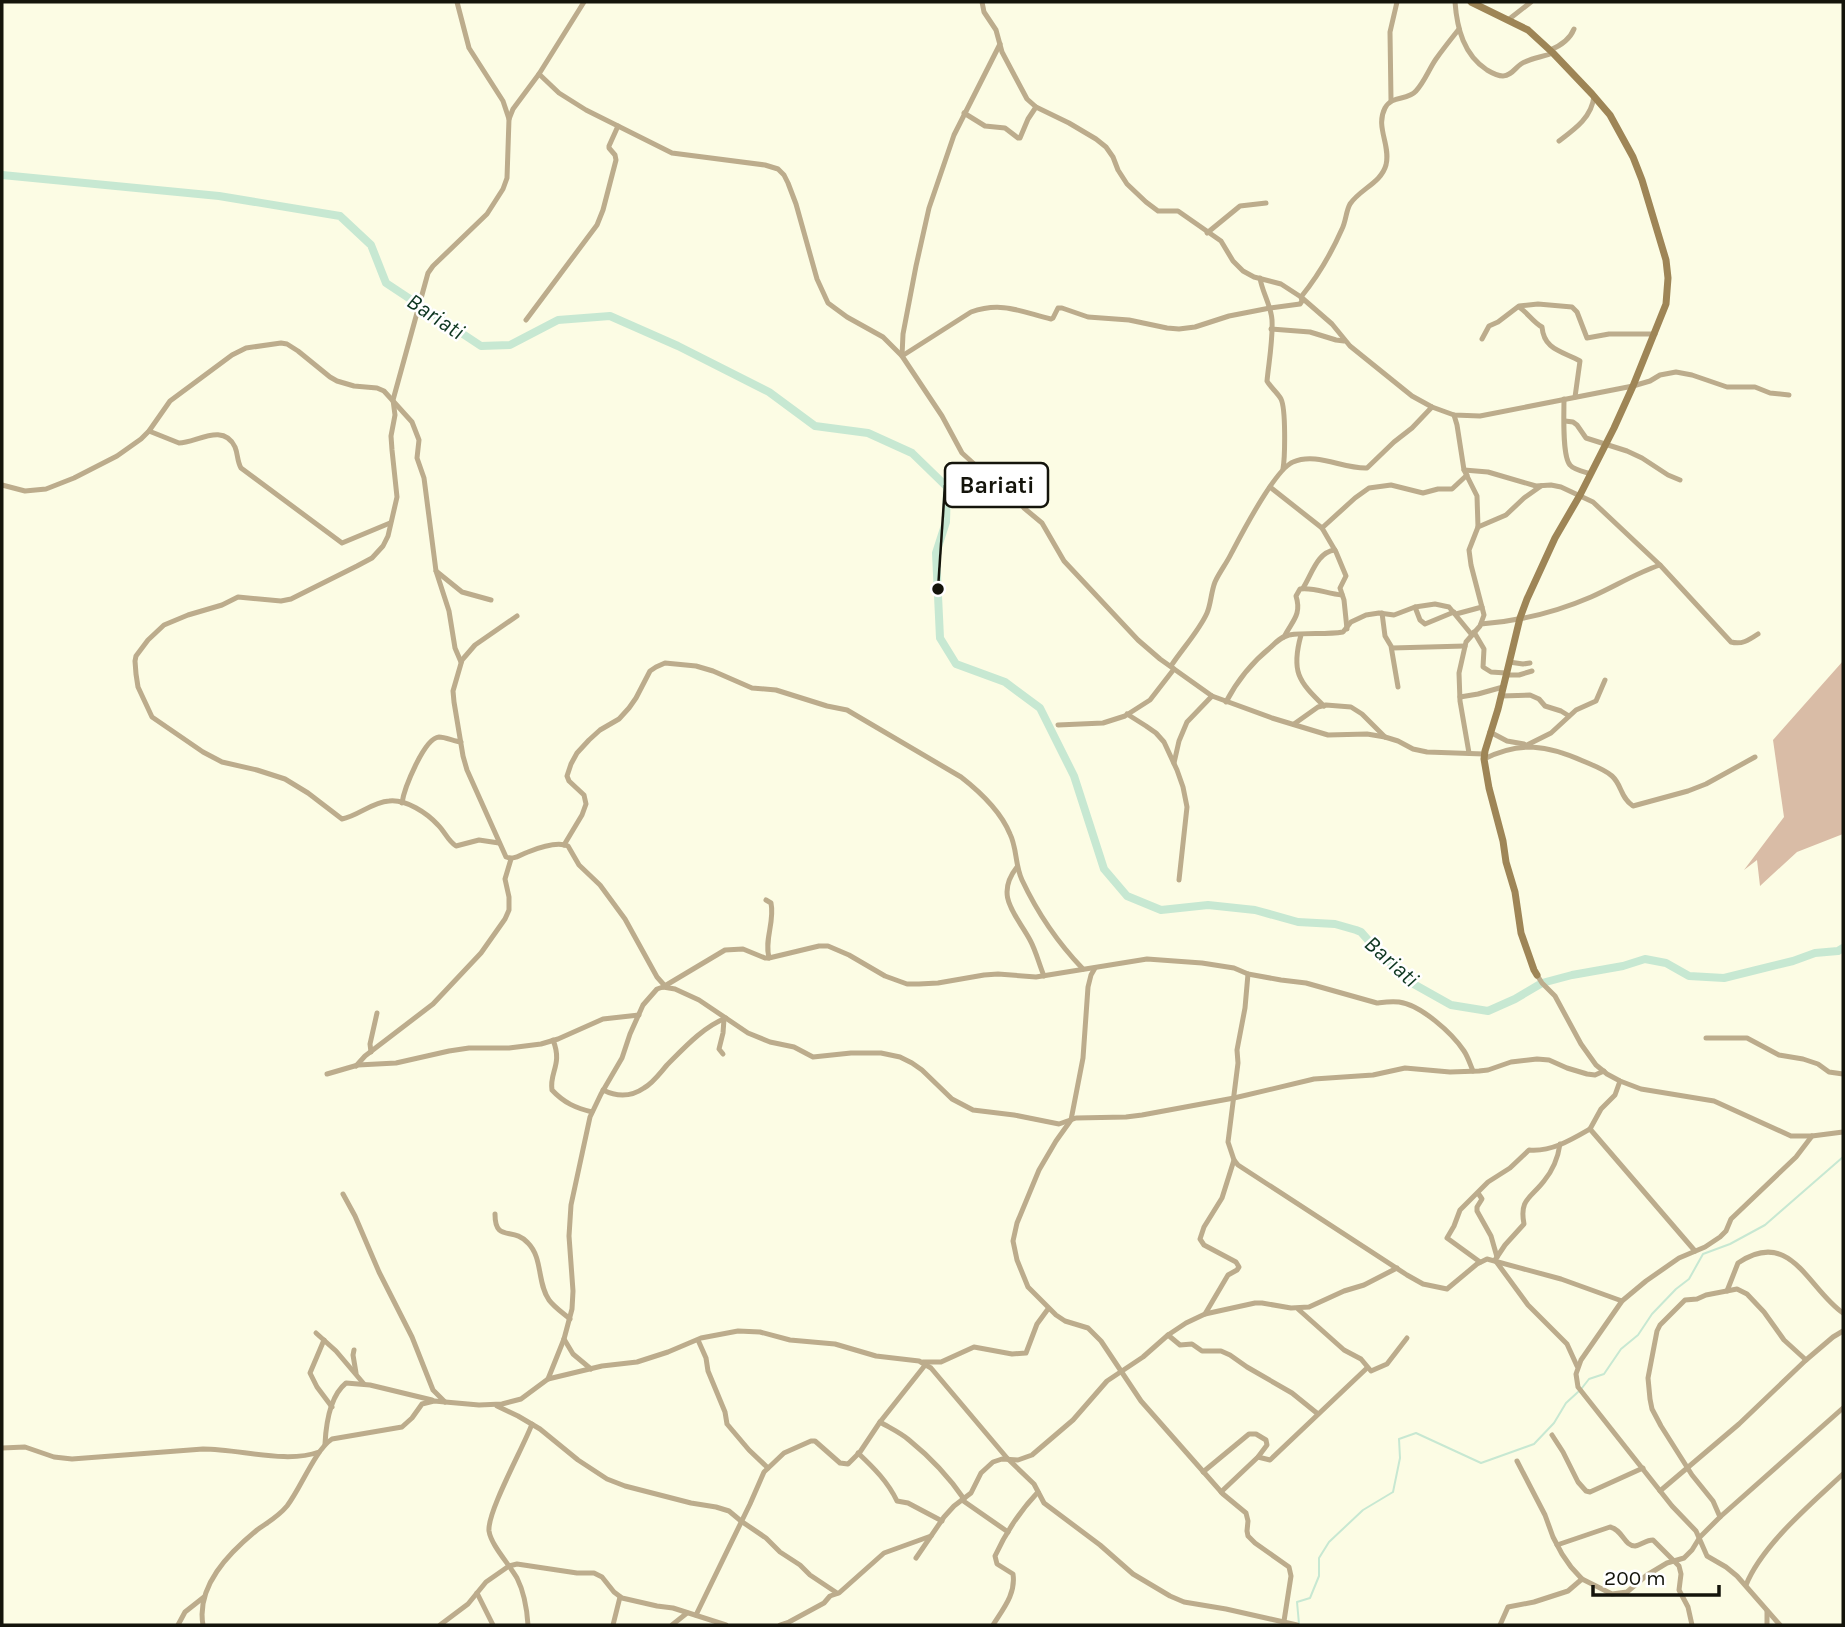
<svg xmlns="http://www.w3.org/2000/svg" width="1845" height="1627" viewBox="0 0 1845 1627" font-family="Karla,sans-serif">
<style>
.forest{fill:#d9bca6}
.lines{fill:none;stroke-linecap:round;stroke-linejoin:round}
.stream{stroke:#c7e8d2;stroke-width:2}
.river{stroke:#c7e8d2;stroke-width:8}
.street{stroke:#bcac8c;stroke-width:5}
.secondary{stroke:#9e8556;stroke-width:7}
.labels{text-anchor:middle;stroke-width:5;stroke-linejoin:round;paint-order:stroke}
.water-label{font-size:23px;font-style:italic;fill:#0d3620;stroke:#fff}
.leader{fill:none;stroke:#14140b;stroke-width:2.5}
.callout-dot{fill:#14140b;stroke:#fff;stroke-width:2.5}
.callout{fill:#fff;stroke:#14140b;stroke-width:2.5}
.callout-label{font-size:23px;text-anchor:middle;font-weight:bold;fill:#14140b}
</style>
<rect width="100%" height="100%" fill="#fcfce4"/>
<!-- forest -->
<polygon class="forest" points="1843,661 1843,834 1797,852 1760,886 1757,860 1744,870 1784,817 1773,740"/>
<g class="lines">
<!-- stream -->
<g class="stream">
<polyline points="1582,1388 1589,1379 1604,1374 1621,1349 1638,1335 1652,1314 1676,1289 1689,1279 1703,1254 1730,1244 1765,1225 1843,1157"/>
<polyline points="1299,1624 1297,1602 1310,1598 1319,1576 1319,1558 1329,1542 1363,1510 1393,1492 1400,1458 1399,1439 1416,1433 1481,1463 1534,1444 1554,1423 1566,1403 1578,1392"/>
</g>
<!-- river -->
<polyline class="river" points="2,175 219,196 340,216 371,245 386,283 481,346 510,345 558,320 610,316 678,346 769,392 815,426 868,433 912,453 947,487 946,522 936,553 940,638 956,664 1005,682 1040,708 1074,776 1104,869 1127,896 1161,910 1208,905 1255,910 1298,922 1335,924 1356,930 1361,932 1376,949 1410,982 1451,1005 1488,1011 1515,999 1542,983 1572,975 1623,966 1645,959 1666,963 1689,976 1724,978 1793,961 1815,953 1838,951 1843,948"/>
<!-- street -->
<g class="street">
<polyline points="457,2 469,48 503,101 509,119"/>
<polyline points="982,2 984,12 996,30 1002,52 1027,99 1036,107 1069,123 1096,139 1106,147 1113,157 1118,170 1127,184 1146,202 1158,211 1178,211 1221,241 1233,261 1243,271 1254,277 1281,284 1301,297 1332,324 1350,346 1412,396 1432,407 1454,415 1480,416 1633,386 1650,381 1660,375 1676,372 1692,375 1727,387 1755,387 1770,393 1789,395"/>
<path d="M 1455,2 C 1457,29 1464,55 1487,70 C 1492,73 1497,76 1503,76 C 1511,76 1515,68 1521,64 C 1530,58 1543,57 1553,53"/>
<polyline points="1508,20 1531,2"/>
<polyline points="1000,44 954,135 929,208 916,266 903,334 902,356 942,416 962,453 983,472 1012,491 1024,508 1042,523 1064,561 1138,640 1160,659 1212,696 1272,718 1328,735 1367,734 1385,737 1398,741 1413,749 1427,752 1484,754"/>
<path d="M 1550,50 C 1560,46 1570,39 1574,29"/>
<path d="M 539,74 L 559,93 L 586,110 L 672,153 L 765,165 L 778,169 L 784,175 L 788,183 L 796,204 L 817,279 L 828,303 L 847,317 L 883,337 L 902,356 L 971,312 C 1002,301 1022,312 1051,319 L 1053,318 L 1058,308 L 1062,308 L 1088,317 L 1129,320 L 1167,328 L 1179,329 L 1195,327 L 1229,316 L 1270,308 L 1300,304 L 1302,301 L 1301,297 C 1318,276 1331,254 1342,229 C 1346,221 1346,211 1350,204 C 1360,189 1381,183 1386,165 C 1391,145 1375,127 1385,108 C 1392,95 1407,101 1416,91 C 1425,81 1429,69 1436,59 C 1443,49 1451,39 1459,29"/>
<polyline points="1391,100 1390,32 1397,2"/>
<polyline points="964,113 985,126 1005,128 1018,138 1020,138 1028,119 1036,107"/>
<path d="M 1559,141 C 1575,129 1592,117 1594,96"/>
<polyline points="1207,233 1240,206 1266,203"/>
<path d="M 1260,278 C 1262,292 1271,305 1272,320 C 1273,340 1269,361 1267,381 C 1271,388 1277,392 1281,399 C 1286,409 1285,457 1283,469"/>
<path d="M 1519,307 C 1528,313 1533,322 1542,327 C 1544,350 1562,351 1580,361 L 1575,397"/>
<polyline points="526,320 597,225 603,210 616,160 615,155 609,148 609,146 618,126"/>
<polyline points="1271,329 1310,332 1336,340 1344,341"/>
<polyline points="1482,339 1489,326 1498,322 1519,306 1538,304 1572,307 1577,312 1587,338 1609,334 1655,334"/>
<path d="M 1564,399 C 1564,413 1562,456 1570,465 C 1574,470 1585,472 1591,474"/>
<polyline points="1454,415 1457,425 1464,470 1477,496 1478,527 1469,550 1471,565 1484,615 1480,626 1466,642 1459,673 1460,701 1469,753"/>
<polyline points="1565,421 1573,422 1577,425 1586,438 1627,451 1642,458 1668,475 1680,480"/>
<path d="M 149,431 L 179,443 C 196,443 223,422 235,447 C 238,454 237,461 241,468 L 342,543 L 390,523"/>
<path d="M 1464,470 L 1488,472 L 1536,486 L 1551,485 L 1561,487 L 1593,502 L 1660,565 L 1731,642 C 1742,645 1749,640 1758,634"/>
<polyline points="2,485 25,491 46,489 74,478 117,456 141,439 149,431 170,401 232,355 246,348 281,343 287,344 298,351 330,377 337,381 354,386 377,388 384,391 412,422 419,440 417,458 424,478 436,571 449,611 455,648 461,662"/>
<polyline points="1270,487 1322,528 1336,552 1346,576 1340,588 1344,600 1347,629"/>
<polyline points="1478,527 1506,515 1524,498 1541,486"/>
<polyline points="1322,528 1355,498 1369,488 1391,485 1423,493 1438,489 1452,489 1467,475"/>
<polyline points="436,571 462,592 491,600"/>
<path d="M 1303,588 C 1312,574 1317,552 1335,550"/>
<polyline points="1415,607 1420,620 1425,624 1454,612"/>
<polyline points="1382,613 1385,636 1391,646 1398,687"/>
<polyline points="1456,614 1482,607"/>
<path d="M 517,616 L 475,645 L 462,660 L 453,691 L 454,702 L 463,756 L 467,770 L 506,857 C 515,860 519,855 528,852 C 538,848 557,841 568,846 L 579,865 L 600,885 L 625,919 L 657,977 L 665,986"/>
<path d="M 1481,624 C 1521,621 1554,613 1591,597 C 1614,587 1636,573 1660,565"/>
<polyline points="1474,632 1484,649 1483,667 1491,672 1506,673"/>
<path d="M 1301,635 C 1291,671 1298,681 1324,706"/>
<path d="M 1284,637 C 1292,621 1302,615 1296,596 L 1300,589 C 1314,587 1328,594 1342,595"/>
<polyline points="1392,648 1465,646"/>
<polyline points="1509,662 1523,664 1530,663"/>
<path d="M 1171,666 C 1182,649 1199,631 1207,613 C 1211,604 1211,592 1215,582 C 1219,573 1226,564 1231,554 C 1241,535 1275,469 1293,462 C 1317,452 1343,469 1367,468 L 1394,442 L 1412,428 L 1432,407"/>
<polyline points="1506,675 1519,675 1532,671"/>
<polyline points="1501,696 1530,695 1539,699 1545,706 1561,711 1569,716"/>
<polyline points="1460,697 1478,694 1503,687"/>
<path d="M 1226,702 C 1238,679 1251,663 1271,647 C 1276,642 1281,637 1289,635 C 1307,632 1325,635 1343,632 L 1351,622 L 1366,615 L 1379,613 L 1394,615 L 1415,607 L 1435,604 L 1449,607 L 1472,635"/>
<polyline points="1127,714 1146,726 1156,733 1164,742 1177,770 1183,787 1187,807 1179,880"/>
<polyline points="1294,724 1318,707 1326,705 1351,707 1362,714 1385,737"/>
<polyline points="1058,725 1103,723 1125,716 1150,700 1174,669"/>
<polyline points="1490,732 1507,741 1524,744"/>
<polyline points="1527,745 1551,733 1576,710 1596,701 1605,680"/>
<path d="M 1484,759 C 1520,741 1547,745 1583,761 C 1592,765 1604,769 1612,776 C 1622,785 1620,797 1633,806 L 1688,791 L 1706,784 L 1755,757"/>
<polyline points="1174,763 1179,741 1187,722 1212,696"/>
<path d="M 402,803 C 404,789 424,738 439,737 C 445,737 454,741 461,742"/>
<path d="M 499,843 L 479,840 L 456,846 C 448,841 445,832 438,825 C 427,813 406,799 389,801 C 372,802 358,816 342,819 L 308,793 L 285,779 L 257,770 L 222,762 L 203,752 L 152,717 L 138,687 L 136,674 L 135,661 L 136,656 L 148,640 L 164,625 L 188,615 L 222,605 L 238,597 L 281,601 L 291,599 L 357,566 L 372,558 L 383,546 L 388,536 L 397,497 L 392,450 L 391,436 L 395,415 L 393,400 L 428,273 L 433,266 L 487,214 L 503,189 L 507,178 L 509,119 L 513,109 L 539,74 L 584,2"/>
<path d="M 564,845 L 582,815 L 586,804 L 584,795 L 569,781 L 567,776 L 571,764 L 577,753 L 589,740 L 600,730 L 619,719 L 629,708 L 636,698 L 650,671 L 656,667 L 665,663 L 696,666 L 713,671 L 752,688 L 776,690 L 827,706 L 847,710 L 961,777 C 979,791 1001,812 1010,834 C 1017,848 1015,865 1022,880 C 1037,912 1059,944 1083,969"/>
<path d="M 1017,867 C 994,896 1016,914 1030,940 C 1036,951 1039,964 1044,976"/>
<path d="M 766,900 L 771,903 C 775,922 764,939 769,958"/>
<polyline points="1095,968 1091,975 1088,987 1083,1058 1071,1120 1056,1141 1039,1170 1017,1223 1013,1241 1017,1260 1028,1287 1056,1315 1065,1321 1088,1328 1101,1341 1141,1401 1223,1494 1246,1513 1248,1521 1247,1531 1248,1536 1255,1543 1289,1567 1291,1576 1284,1621"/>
<polyline points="1248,974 1245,1008 1237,1050 1238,1063 1228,1142 1234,1160 1238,1165 1407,1275 1423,1284 1447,1289 1477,1264 1487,1259 1561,1279 1622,1301"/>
<polyline points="1537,975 1542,983 1555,996 1581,1044 1596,1065 1607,1074 1620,1081 1641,1089 1714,1101 1791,1136 1812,1136 1843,1132"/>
<path d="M 663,987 L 725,950 L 743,949 L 765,958 L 769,958 L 819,946 L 828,946 L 849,955 L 885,976 L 907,984 L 919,984 L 938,983 L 984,975 L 998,974 L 1036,977 L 1147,959 L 1202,963 L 1234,968 L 1248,974 L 1281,980 L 1306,983 L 1377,1003 C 1385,1002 1391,1001 1399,1002 C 1421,1005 1452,1033 1464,1051 C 1468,1057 1470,1064 1473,1071"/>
<polyline points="1706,1038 1747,1038 1779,1055 1803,1059 1818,1064 1829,1072 1843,1074"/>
<path d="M 553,1040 C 563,1065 549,1072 552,1090 C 564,1103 576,1108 592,1112"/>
<polyline points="371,1052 370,1044 377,1013"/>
<polyline points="723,1054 719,1049 723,1033 724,1019"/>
<polyline points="356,1066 365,1056 433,1004 481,953 505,919 509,910 509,897 505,879 511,859"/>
<polyline points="327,1074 358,1065 396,1063 449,1051 469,1048 509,1048 541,1044 558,1039 603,1019 639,1015"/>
<polyline points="1620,1081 1615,1095 1601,1109 1590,1129 1695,1251"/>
<path d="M 603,1090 C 617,1097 631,1097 644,1088 C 653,1083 660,1073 667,1065 C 684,1048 703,1027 726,1018"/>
<path d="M 1560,1144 C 1558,1158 1553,1170 1544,1181 C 1531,1198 1519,1199 1524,1224 L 1505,1245 L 1495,1260 L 1528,1305 L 1567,1344 L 1577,1366"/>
<polyline points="1478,1193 1482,1199 1477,1207 1477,1211 1491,1236 1497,1257"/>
<polyline points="343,1194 355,1216 379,1272 412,1337 433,1390 445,1402"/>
<path d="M 495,1214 C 495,1243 513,1226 528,1243 C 543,1258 537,1283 549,1300 C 554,1307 563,1313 570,1319"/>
<path d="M 1480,1262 L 1447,1238 L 1454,1226 L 1460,1210 L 1488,1182 L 1510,1168 L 1529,1150 C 1551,1152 1571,1140 1590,1129"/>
<path d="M 1727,1291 L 1738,1263 C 1791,1227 1808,1289 1843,1313"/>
<polyline points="1298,1309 1344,1350 1361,1359 1371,1371 1387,1364 1407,1338"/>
<polyline points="1205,1314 1228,1275 1237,1270 1239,1267 1236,1262 1204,1245 1200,1239 1204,1227 1222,1198 1234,1160"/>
<polyline points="316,1333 336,1351 364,1384"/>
<polyline points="1168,1335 1180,1345 1192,1344 1202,1351 1221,1351 1230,1355 1247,1367 1292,1393 1318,1414"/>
<polyline points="564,1339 573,1354 591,1369"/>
<polyline points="324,1340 310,1373 317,1387 332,1407"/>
<polyline points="698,1340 706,1358 708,1371 725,1412 727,1424 749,1450 768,1468"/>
<polyline points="354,1350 353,1355 356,1373"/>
<polyline points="923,1362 941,1362 974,1347 1012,1354 1026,1353 1037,1324 1048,1309"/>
<polyline points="548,1379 564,1339 572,1309 573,1291 569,1236 571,1205 590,1117 601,1094 622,1058 630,1034 643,1005 657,989 663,987 675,989 699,1000 748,1033 770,1042 794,1047 813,1057 851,1053 881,1053 900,1057 912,1063 922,1070 952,1099 973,1110 1014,1115 1059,1124 1076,1118 1126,1117 1142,1115 1234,1098 1314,1079 1373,1075 1405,1068 1450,1072 1479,1071 1488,1070 1511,1062 1537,1059 1549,1060 1567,1068 1587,1074 1595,1075 1604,1071"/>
<polyline points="497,1406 518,1416 540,1429 578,1460 607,1479 625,1486 691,1503 716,1507 729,1511 741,1521 766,1538 780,1552 800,1565 810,1575 837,1593"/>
<path d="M 880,1422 C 890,1428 901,1433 909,1440 C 930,1457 949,1477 964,1499"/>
<polyline points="1552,1435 1563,1452 1578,1482 1586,1491 1590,1492 1643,1468"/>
<path d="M 325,1444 C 326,1424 330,1396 346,1383 L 370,1385 L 432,1400"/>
<path d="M 2,1448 L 25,1447 L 54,1457 L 72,1459 L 203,1449 C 240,1449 286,1464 319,1452"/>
<path d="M 858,1453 C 874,1468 888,1482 897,1501 L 908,1503 L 942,1521"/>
<polyline points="1258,1457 1270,1460 1367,1368"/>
<polyline points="1517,1461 1545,1515 1553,1537 1562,1554 1571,1567 1582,1579"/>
<polyline points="1203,1472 1249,1434 1256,1434 1266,1440 1267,1445 1258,1457 1221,1492"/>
<polyline points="1660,1491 1739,1424 1806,1360 1833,1337 1843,1331"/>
<polyline points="962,1500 1008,1532"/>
<polyline points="1720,1517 1713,1501 1692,1475 1661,1426 1652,1409 1650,1399 1648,1378 1657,1331 1660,1325 1685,1300 1697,1299 1706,1295 1737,1289 1747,1294 1764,1312 1784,1340 1806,1360"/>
<path d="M 1557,1545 L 1610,1527 C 1623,1530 1624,1546 1635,1546 C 1641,1545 1646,1540 1653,1540 L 1679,1566 L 1681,1574 L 1679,1590 L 1688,1607 L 1692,1625"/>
<polyline points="916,1558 944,1517 954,1506 971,1493 981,1473 993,1462 1002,1459 1018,1460 1032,1455 1073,1420 1107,1381 1143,1357 1168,1335 1186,1323 1205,1314 1255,1303 1262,1303 1291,1308 1309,1307 1344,1291 1364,1285 1397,1268"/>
<path d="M 1746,1585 C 1762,1545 1812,1503 1843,1474"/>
<polyline points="477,1593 493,1625"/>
<polyline points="1767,1611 1767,1625"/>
<polyline points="696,1615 750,1504 764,1472 784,1453 811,1441 815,1441 840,1463 848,1464 860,1452 880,1422 926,1364"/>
<polyline points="178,1625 185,1612 204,1597"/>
<path d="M 203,1625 C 196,1586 229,1553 257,1530 C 268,1522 278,1517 287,1506 C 301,1488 315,1450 332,1439 L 402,1427 L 412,1418 L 422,1404 L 434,1401 L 479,1405 L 502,1404 L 521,1399 L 548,1379 L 602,1366 L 637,1362 L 668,1352 L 701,1338 L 738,1331 L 760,1332 L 790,1340 L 835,1344 L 876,1356 L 919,1361 L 931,1368 L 1007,1458 L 1034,1484 L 1044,1503 L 1100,1545 L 1133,1574 L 1170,1596 L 1184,1602 L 1226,1609 L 1297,1625"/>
<polyline points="440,1625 468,1604 486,1582 509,1566 517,1564 577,1573 594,1573 602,1577 614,1592 622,1598 657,1606 673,1608 726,1625"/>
<path d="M 528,1625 C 527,1609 524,1592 517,1578 C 509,1564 491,1545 489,1531 C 487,1512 524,1446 532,1424"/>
<polyline points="613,1625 620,1597"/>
<polyline points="672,1625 687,1613"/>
<polyline points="780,1625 789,1622 824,1603 830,1596 839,1593 884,1553 931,1536"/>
<path d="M 993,1625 C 1003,1609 1016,1594 1013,1574 L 997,1564 L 995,1556 C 1006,1532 1020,1511 1038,1492"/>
<polyline points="1500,1625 1508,1607 1534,1602 1568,1591 1582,1579 1612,1594 1627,1592 1647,1575 1667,1563 1684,1558 1692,1550 1700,1537 1720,1517 1843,1408"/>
<polyline points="1780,1625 1737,1576 1726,1567 1707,1556 1696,1531 1672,1506 1578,1387 1576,1374 1581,1360 1622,1301 1646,1281 1679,1258 1705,1247 1720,1237 1726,1231 1731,1219 1796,1157 1812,1136"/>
</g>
<!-- secondary -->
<polyline class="secondary" points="1471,2 1528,30 1553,53 1592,94 1610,115 1633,157 1642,180 1666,260 1668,278 1666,304 1633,386 1614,428 1580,495 1555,538 1527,599 1520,618 1498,709 1485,751 1484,759 1489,788 1503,841 1506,862 1515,892 1521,933 1534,970 1537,975"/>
</g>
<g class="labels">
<!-- water labels -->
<g class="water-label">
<text transform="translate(436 316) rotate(34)" y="8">Bariati</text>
<text transform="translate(1392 961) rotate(42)" y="8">Bariati</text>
</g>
</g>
<!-- callouts -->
<path class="leader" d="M938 589L945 485"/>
<circle class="callout-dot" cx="938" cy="589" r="7"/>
<rect class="callout" x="945" y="463" width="103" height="44" rx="7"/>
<g class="callout-label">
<text x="997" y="493">Bariati</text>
</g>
<!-- border -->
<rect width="1845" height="1627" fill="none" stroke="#14140b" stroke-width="7"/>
<!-- scale -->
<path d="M1593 1585v10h126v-10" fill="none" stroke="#14140b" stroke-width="3.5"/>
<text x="1604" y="1585" font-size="21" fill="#14140b" stroke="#ffffff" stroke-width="5" paint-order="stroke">200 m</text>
</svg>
